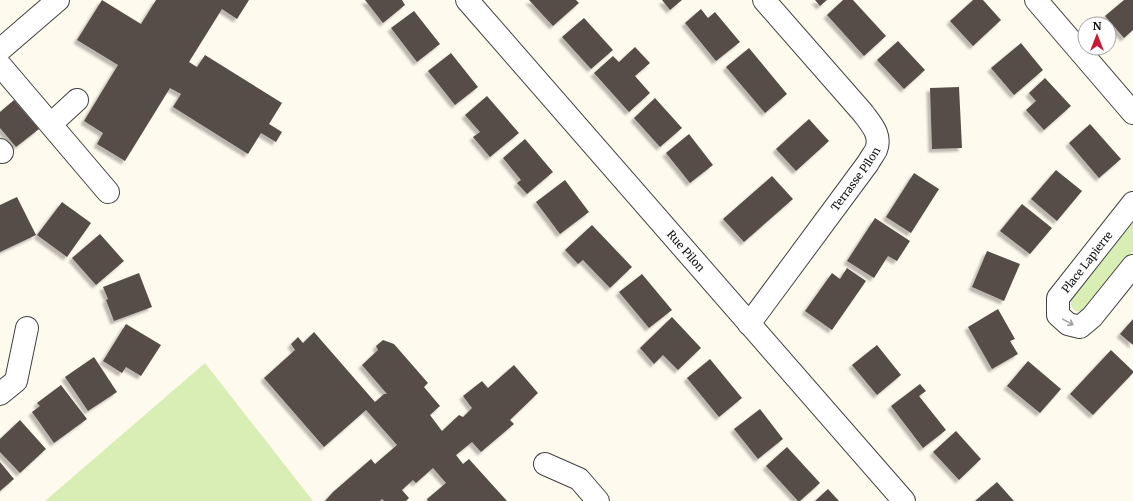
<svg xmlns="http://www.w3.org/2000/svg" width="1133" height="501" viewBox="0 0 1133 501" font-family="Merriweather,serif">
<style>
.green{fill:#d9eeb4}
.building{fill:#574d49;filter:url(#shadow)}
.lines{fill:none;stroke-linecap:round;stroke-linejoin:round}
.minor-casing{stroke:#414141;stroke-width:24}
.minor{stroke:#fff;stroke-width:22}
.oneway{stroke:#9f9f9f}
.labels{text-anchor:middle;stroke-width:4;stroke-linejoin:round;paint-order:stroke}
.street-label{font-size:11px;fill:#0e0e0e;stroke:#fff}
</style>
<defs>
<filter id="shadow"><feDropShadow dx="-3.5" dy="3.5" stdDeviation="1" flood-color="#0004"/></filter>
</defs>
<rect width="100%" height="100%" fill="#fffaee"/>
<!-- green -->
<g class="green">
<path d="M 1133,220 L 1133,251 L 1087,308 C 1076,316 1068,308 1072,296 Z"/>
<polygon points="205,363 313,501 45,501"/>
</g>
<!-- building -->
<g class="building">
<polygon points="102,0 141,24 156,0 249,0 237,19 222,9 189,62 197,67 205,55 282,103 269,124 282,132 276,142 261,133 248,154 173,107 181,94 170,88 125,161 97,144 103,133 84,121 118,65 77,40"/>
<polygon points="365,0 402,0 405,5 383,23"/>
<polygon points="529,0 576,0 579,3 553,26"/>
<polygon points="662,0 682,0 670,10"/>
<polygon points="815,0 827,0 820,6"/>
<polygon points="843,0 853,0 886,36 864,56 827,15"/>
<polygon points="973,0 983,0 1001,20 973,46 950,21"/>
<polygon points="1124,0 1133,0 1133,30 1124,38 1105,16"/>
<polygon points="701,9 708,18 715,12 740,42 716,61 685,23"/>
<polygon points="414,11 440,44 417,62 391,28"/>
<polygon points="584,18 613,50 591,69 562,37"/>
<polygon points="898,41 925,70 904,89 877,60"/>
<polygon points="1021,43 1043,70 1014,95 991,68"/>
<polygon points="635,47 650,63 635,76 650,93 629,112 594,73 613,56 619,62"/>
<polygon points="749,48 787,94 765,113 726,67"/>
<polygon points="451,53 478,87 455,105 428,71"/>
<polygon points="1045,78 1071,106 1044,130 1026,110 1036,101 1029,93"/>
<polygon points="959,87 962,148 932,149 930,88"/>
<polygon points="487,96 519,133 490,157 473,137 480,132 465,115"/>
<polygon points="655,98 682,128 660,147 634,118"/>
<polygon points="14,100 39,129 16,147 0,128 0,112"/>
<polygon points="809,119 829,141 796,171 776,149"/>
<polygon points="1090,124 1121,159 1099,178 1069,143"/>
<polygon points="689,134 713,165 690,183 666,153"/>
<polygon points="525,139 553,172 527,194 517,183 521,180 503,158"/>
<polygon points="1056,170 1082,191 1057,221 1031,199"/>
<polygon points="914,173 939,189 911,233 886,217"/>
<polygon points="772,176 793,199 744,242 723,219"/>
<polygon points="565,180 589,212 560,234 536,202"/>
<polygon points="17,197 36,235 0,252 0,205"/>
<polygon points="62,202 91,223 67,257 37,235"/>
<polygon points="1022,204 1052,228 1030,254 1000,231"/>
<polygon points="875,218 910,241 897,261 888,256 874,278 847,261"/>
<polygon points="592,225 632,267 610,288 583,260 578,264 565,250"/>
<polygon points="100,234 124,261 96,285 72,258"/>
<polygon points="987,251 1020,264 1004,301 972,287"/>
<polygon points="847,268 866,281 832,330 805,311 832,273 840,279"/>
<polygon points="139,273 152,307 114,321 106,300 108,299 103,287"/>
<polygon points="642,274 672,310 649,328 619,292"/>
<polygon points="998,309 1015,339 1010,341 1018,354 992,369 968,327"/>
<polygon points="672,317 701,348 678,370 663,355 654,364 640,348"/>
<polygon points="1133,319 1133,345 1120,334"/>
<polygon points="126,324 161,345 141,376 126,367 122,373 103,361"/>
<polygon points="314,332 375,402 384,394 387,394 362,365 378,350 376,346 383,340 394,344 428,383 424,387 440,406 430,415 442,431 459,415 463,417 472,408 463,396 482,381 488,388 514,365 538,393 510,420 514,424 481,452 472,442 456,455 463,464 469,459 507,501 428,501 427,499 446,483 433,468 416,483 413,480 402,490 409,498 406,501 384,501 382,499 380,501 325,501 333,492 371,459 375,464 397,445 366,410 324,447 264,378 295,350 291,344 298,337 303,343"/>
<polygon points="877,345 901,375 877,395 852,365"/>
<polygon points="1111,350 1133,371 1133,373 1093,415 1070,394"/>
<polygon points="94,357 117,392 88,411 65,377"/>
<polygon points="710,359 742,398 719,417 687,378"/>
<polygon points="1028,361 1061,389 1040,413 1007,386"/>
<polygon points="920,384 926,391 919,396 946,430 923,448 891,406"/>
<polygon points="61,385 87,419 54,443 32,412 40,406 37,403"/>
<polygon points="760,409 783,439 758,459 734,429"/>
<polygon points="20,420 46,449 20,473 0,452 0,439"/>
<polygon points="956,431 981,459 959,480 933,452"/>
<polygon points="787,447 820,483 800,501 798,501 766,466"/>
<polygon points="0,462 14,479 0,491"/>
<polygon points="997,482 1014,501 975,501"/>
<polygon points="828,489 839,501 815,501"/>
</g>
<g class="lines">
<!-- minor casing -->
<g class="minor-casing">
<g id="minor">
<path id="s1" d="M 467,0 L 904,501"/>
<polyline points="1036,0 1133,113"/>
<polyline points="0,50 58,0"/>
<polyline points="0,65 108,192"/>
<polyline points="51,124 77,100"/>
<polyline points="0,150 2,152"/>
<polyline points="1133,203 1058,298 1058,315 1068,324 1080,327 1092,317 1133,266"/>
<path id="s2" d="M 749,324 L 868,163 C 870,159 874,154 876,150 C 882,135 871,124 863,113 L 764,0"/>
<polyline points="0,394 16,381 27,328"/>
<polyline points="545,464 579,479 598,501"/>
</g>
</g>
<!-- minor -->
<use href="#minor" class="minor"/>
</g>
<!-- one-way arrows -->
<defs><path id="oneway-shaft" d="M-6 0H5M1.5-3L5.5 0L1.5 3" fill="none" stroke-width="1.6" stroke-linecap="round" stroke-linejoin="round"/></defs>
<use class="oneway" href="#oneway-shaft" transform="translate(1068 322) rotate(29)"/>
<g class="labels">
<!-- street labels -->
<g class="street-label">
<text dy="4" stroke="none"><textPath href="#s2" startOffset="180">Terrasse Pilon</textPath></text>
<text dy="4" stroke="none"><textPath href="#s1" startOffset="333">Rue Pilon</textPath></text>
<text transform="translate(1087 262) rotate(-52)" y="4">Place Lapierre</text>
</g>
</g>
<!-- north arrow -->
<g transform="translate(1097 36)"><circle r="19" fill="#ffffff" stroke="#9f9f9f"/>
<path d="M0-3L7 15L0 10L-7 15Z" fill="#cb1837"/>
<text y="-6" font-size="11" font-weight="bold" text-anchor="middle" fill="#0e0e0e">N</text>
</g>
</svg>
